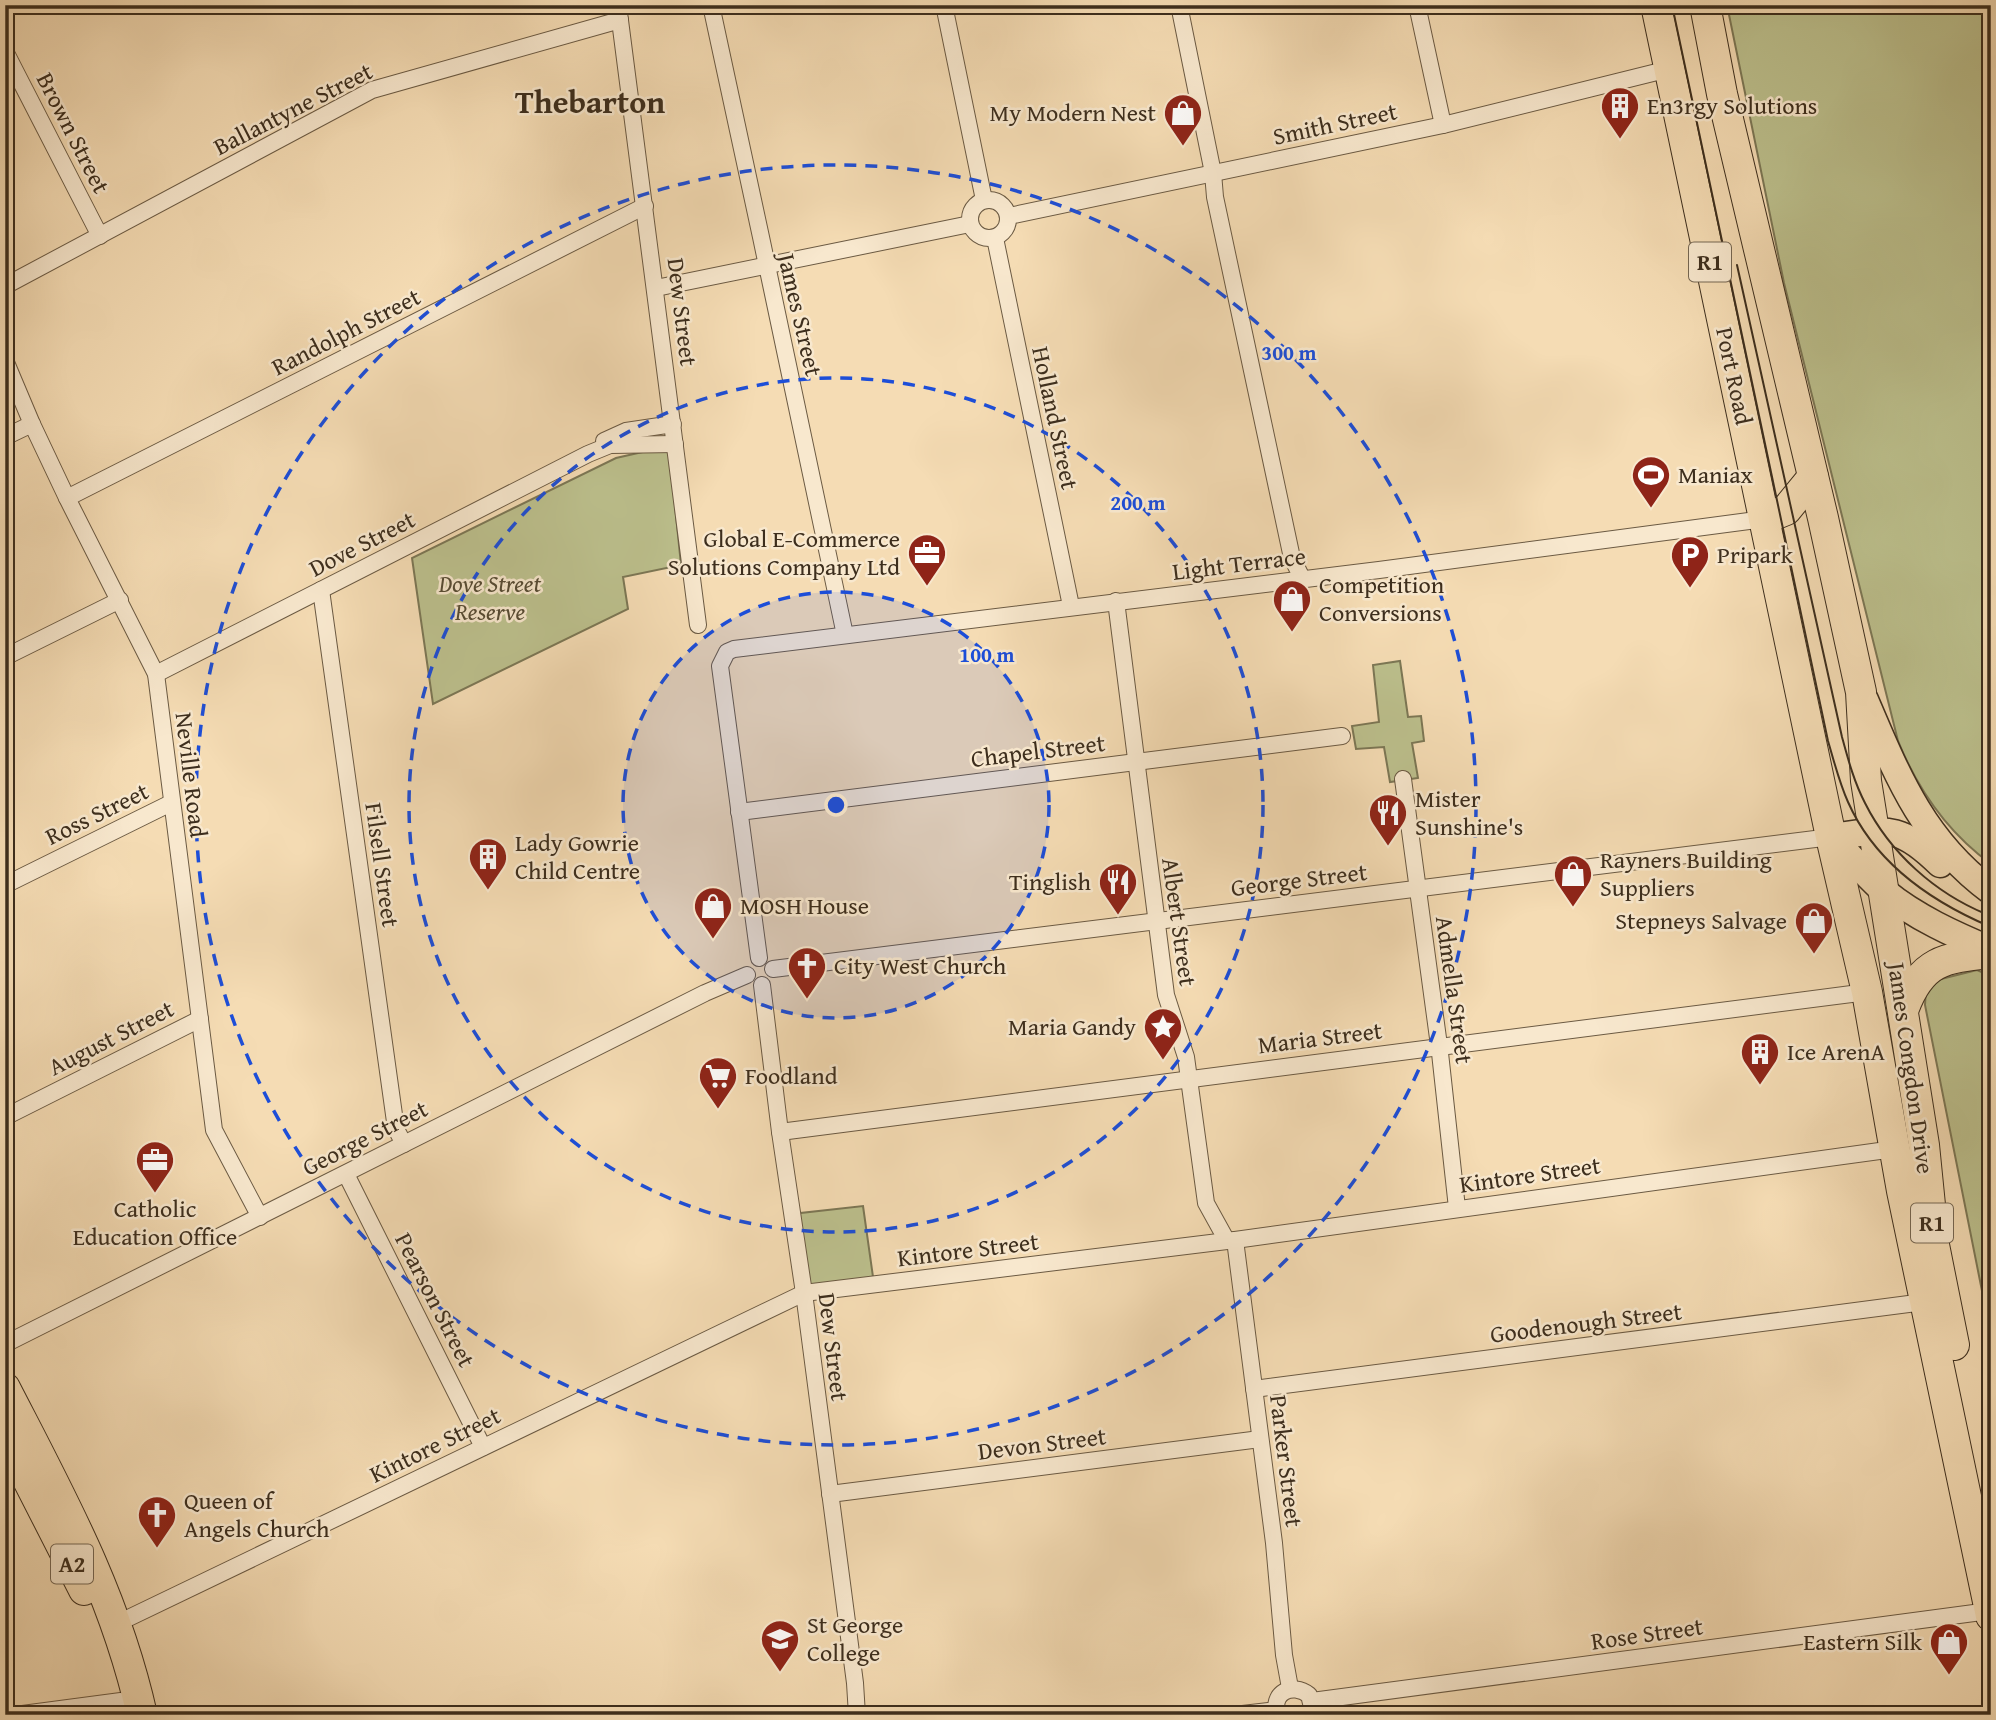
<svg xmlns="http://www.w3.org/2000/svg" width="1996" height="1720" viewBox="0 0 1996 1720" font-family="'Gentium Book Plus',serif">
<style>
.green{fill:#bcc08d;stroke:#7c7755;stroke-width:2}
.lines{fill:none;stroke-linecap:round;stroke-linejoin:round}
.street-casing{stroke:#6b5a43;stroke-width:18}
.primary-casing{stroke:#3d2e1d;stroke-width:29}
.highway-casing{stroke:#3d2e1d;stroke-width:32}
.street{stroke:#f8e8ce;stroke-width:16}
.primary{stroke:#f5dcb4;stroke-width:26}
.highway{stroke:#f5dcb4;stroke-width:30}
.tram{stroke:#3d2e1d;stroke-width:2}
.ring{fill:none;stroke:#1d4ed8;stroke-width:3.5;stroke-dasharray:12 9}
.labels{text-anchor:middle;stroke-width:5;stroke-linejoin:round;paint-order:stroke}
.shield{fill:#f8e8ce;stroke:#756652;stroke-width:2}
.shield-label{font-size:23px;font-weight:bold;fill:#3d2e1d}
.poi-label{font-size:24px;fill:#3d2e1d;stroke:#f8e8ce;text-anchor:start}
.street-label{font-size:24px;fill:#3d2e1d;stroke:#f8e8ce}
.park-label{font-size:24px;font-style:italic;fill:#564b33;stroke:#f8e8ce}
.district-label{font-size:32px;font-weight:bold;fill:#3d2e1d;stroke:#f8e8ce}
.centre{fill:#1d4ed8;stroke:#f8e8ce;stroke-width:3.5}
.ring-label{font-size:21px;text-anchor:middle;font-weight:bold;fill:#1d4ed8;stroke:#f8e8ce;stroke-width:5;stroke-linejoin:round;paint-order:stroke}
</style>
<rect width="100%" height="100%" fill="#f5dcb4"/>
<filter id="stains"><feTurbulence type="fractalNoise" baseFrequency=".00286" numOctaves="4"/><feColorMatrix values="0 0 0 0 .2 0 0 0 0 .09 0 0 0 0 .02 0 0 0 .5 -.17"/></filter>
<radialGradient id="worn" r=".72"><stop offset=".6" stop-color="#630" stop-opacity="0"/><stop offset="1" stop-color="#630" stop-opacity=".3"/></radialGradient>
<!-- green -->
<g class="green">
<path d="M 1727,5 L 1991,5 L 1991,864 C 1947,832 1918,790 1898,741 L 1784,283 Z"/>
<polygon points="669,446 681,565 623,577 628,609 433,704 412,558 616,458"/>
<polygon points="1400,661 1408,717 1421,716 1424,741 1412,743 1418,778 1390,782 1384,747 1356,749 1352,726 1379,722 1373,665"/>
<polygon points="1977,970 1991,976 1991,1336 1925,1005 1926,989 1933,981"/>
<polygon points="863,1206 874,1284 804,1293 792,1214"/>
</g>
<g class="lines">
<!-- street casing -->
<g class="street-casing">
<g id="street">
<polyline points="618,5 698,625"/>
<path d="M 711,5 C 756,215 802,424 845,635"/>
<polyline points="944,5 984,200"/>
<polyline points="1179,5 1213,173 1215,197 1292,558 1303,580"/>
<polyline points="1417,5 1443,125"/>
<polyline points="5,51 100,236"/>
<circle cx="989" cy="219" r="19"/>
<polyline points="1009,216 1443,125 1669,69"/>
<polyline points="995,238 1071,606"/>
<polyline points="5,286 372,90 620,20"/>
<polyline points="656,288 970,224"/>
<polyline points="5,360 32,424 67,498 156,674 214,1130 260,1217"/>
<polyline points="5,437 32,424"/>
<polyline points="604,441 626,431 673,424"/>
<polyline points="67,498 645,206"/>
<polyline points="321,590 396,1129 404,1144"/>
<polyline points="1116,601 1166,995 1186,1057 1206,1203 1227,1241"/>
<polyline points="5,657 120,600"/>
<polyline points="156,674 588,454 610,445 675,444"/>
<polyline points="1403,779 1440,1053 1457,1208"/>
<polyline points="739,812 1342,736"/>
<polyline points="5,885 171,803"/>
<polyline points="759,958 720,666 727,652 734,649 1379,570 1764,519"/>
<polyline points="773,969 1831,837"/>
<polyline points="762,985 780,1132 804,1293 855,1683 857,1715"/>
<polyline points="5,1117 200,1019"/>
<polyline points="780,1132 1867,992"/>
<polyline points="346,1174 483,1447"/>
<polyline points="1235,1240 1274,1543 1284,1655 1290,1688"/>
<polyline points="5,1344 705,993 747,975"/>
<polyline points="1254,1389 1924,1302"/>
<polyline points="830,1494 1260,1439"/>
<polyline points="116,1624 804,1293 1235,1240 1894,1149"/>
<polyline points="1312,1701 1989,1611"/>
<polyline points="15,1715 121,1701"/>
<polyline points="1234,1715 1276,1710"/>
<path d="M 1278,1715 C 1270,1693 1292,1682 1309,1695 L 1312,1707 L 1310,1715"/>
</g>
</g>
<!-- primary casing -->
<g class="primary-casing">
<g id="primary">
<path d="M 1865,700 C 1897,775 1923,841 1991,891"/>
<path d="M 1831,837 C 1849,855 1866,875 1885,892 C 1915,917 1955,935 1991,950"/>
<path d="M 1831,837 C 1886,830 1897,822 1940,864"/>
</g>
</g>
<!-- highway casing -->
<g class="highway-casing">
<g id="highway">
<polyline points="1656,5 1831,837 1867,992 1902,1191 1991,1616"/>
<polyline points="1705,5 1722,94 1823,518 1861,692 1866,781 1924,1145 1934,1245 1954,1345"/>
<polyline points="1764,519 1786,510 1813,477"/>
<path d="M 1904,1008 C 1922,960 1944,958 1991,953"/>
<path d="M 5,1388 C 61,1497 115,1594 142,1715"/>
<polyline points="5,1435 84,1590"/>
</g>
</g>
<!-- street -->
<use href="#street" class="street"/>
<!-- primary -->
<use href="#primary" class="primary"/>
<!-- highway -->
<use href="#highway" class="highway"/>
<!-- tram -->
<g class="tram">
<path d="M 1672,5 L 1828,741 C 1834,761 1839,782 1848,802 C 1875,863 1932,902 1991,927"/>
<path d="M 1737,265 L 1842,737 C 1848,759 1854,782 1865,803 C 1890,853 1935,893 1986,914"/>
</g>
</g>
<!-- distance rings -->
<circle cx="836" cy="805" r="213" fill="#1d4ed8" fill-opacity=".12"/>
<g class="ring">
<circle cx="836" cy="805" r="213"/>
<circle cx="836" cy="805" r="427"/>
<circle cx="836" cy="805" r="640"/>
</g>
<!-- icons -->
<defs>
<g id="building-pin" transform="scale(2.0125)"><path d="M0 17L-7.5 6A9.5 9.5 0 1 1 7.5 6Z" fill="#8f2418" stroke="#f8e8ce"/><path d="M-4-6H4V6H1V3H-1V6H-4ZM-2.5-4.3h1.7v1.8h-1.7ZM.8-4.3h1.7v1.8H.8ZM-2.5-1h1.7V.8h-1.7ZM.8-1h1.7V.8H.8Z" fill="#fff"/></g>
<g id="shop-pin" transform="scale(2.0125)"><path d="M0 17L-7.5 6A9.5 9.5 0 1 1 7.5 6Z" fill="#8f2418" stroke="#f8e8ce"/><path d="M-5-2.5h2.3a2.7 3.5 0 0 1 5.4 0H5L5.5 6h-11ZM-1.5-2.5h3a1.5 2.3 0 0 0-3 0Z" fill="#fff"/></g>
<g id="stadium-pin" transform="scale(2.0125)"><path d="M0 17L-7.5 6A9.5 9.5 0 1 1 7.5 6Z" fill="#8f2418" stroke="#f8e8ce"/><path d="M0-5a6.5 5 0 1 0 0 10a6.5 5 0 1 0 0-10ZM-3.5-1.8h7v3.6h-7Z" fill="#fff"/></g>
<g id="office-pin" transform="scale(2.0125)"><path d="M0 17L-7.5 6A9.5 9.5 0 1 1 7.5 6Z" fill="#8f2418" stroke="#f8e8ce"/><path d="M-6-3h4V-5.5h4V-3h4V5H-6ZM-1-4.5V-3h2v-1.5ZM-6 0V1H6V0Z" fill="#fff"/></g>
<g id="parking-pin" transform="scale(2.0125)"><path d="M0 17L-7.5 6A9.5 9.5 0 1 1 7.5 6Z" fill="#8f2418" stroke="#f8e8ce"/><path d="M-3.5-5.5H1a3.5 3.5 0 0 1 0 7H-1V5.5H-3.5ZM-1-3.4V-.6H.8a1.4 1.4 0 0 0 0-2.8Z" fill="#fff"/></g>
<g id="restaurant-pin" transform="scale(2.0125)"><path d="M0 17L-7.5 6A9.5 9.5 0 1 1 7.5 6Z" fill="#8f2418" stroke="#f8e8ce"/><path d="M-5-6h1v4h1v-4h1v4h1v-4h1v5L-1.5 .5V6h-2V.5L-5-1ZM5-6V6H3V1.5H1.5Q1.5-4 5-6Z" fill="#fff"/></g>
<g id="church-pin" transform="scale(2.0125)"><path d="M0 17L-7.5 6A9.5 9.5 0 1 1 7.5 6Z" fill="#8f2418" stroke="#f8e8ce"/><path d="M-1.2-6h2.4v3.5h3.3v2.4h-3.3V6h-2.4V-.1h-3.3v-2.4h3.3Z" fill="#fff"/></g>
<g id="sight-pin" transform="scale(2.0125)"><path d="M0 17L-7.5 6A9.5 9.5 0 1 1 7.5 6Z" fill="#8f2418" stroke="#f8e8ce"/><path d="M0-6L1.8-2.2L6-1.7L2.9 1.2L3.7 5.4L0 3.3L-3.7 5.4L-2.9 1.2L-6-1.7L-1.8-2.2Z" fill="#fff"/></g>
<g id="supermarket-pin" transform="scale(2.0125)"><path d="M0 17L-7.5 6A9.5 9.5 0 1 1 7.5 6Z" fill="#8f2418" stroke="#f8e8ce"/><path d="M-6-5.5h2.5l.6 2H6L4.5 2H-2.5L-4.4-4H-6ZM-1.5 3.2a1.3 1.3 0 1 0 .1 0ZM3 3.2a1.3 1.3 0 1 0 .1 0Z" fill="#fff"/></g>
<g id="school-pin" transform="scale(2.0125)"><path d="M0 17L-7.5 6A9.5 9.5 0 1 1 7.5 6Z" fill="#8f2418" stroke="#f8e8ce"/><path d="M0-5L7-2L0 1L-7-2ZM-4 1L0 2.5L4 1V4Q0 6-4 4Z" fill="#fff"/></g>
</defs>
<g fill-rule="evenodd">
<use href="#building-pin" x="1620" y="106"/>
<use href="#shop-pin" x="1183" y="113"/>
<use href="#stadium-pin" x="1651" y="475"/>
<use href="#office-pin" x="927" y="553"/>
<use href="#parking-pin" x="1690" y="555"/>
<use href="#shop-pin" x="1292" y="599"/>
<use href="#restaurant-pin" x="1388" y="813"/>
<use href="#building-pin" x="488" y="857"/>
<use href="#shop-pin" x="1573" y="874"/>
<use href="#restaurant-pin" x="1118" y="882"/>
<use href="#shop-pin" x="713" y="906"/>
<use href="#shop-pin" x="1814" y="921"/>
<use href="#church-pin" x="807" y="966"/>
<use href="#sight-pin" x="1163" y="1027"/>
<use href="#building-pin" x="1760" y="1052"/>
<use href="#supermarket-pin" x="718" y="1076"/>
<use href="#office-pin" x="155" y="1160"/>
<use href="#church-pin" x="157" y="1515"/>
<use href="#school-pin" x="780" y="1639"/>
<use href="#shop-pin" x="1949" y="1642"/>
</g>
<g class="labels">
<!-- shield labels -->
<g class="shield">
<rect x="1689" y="242.5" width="42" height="39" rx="5"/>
<rect x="1911" y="1203.5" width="42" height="39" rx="5"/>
<rect x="51" y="1544.5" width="42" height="39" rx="5"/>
</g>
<g class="shield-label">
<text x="1710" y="270">R1</text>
<text x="1932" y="1231">R1</text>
<text x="72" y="1572">A2</text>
</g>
<!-- poi labels -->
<g class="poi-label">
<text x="1647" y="114">En3rgy Solutions</text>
<text x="1156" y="121" text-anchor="end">My Modern Nest</text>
<text x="1678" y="483">Maniax</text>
<text x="900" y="547" text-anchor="end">Global E-Commerce<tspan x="900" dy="28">Solutions Company Ltd</tspan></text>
<text x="1717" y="563">Pripark</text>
<text x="1319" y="593">Competition<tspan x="1319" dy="28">Conversions</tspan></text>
<text x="1415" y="807">Mister<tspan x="1415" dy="28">Sunshine's</tspan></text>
<text x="515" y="851">Lady Gowrie<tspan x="515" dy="28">Child Centre</tspan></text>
<text x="1600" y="868">Rayners Building<tspan x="1600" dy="28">Suppliers</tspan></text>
<text x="1091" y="890" text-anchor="end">Tinglish</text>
<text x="740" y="914">MOSH House</text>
<text x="1787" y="929" text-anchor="end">Stepneys Salvage</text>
<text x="834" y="974">City West Church</text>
<text x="1136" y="1035" text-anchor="end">Maria Gandy</text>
<text x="1787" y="1060">Ice ArenA</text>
<text x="745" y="1084">Foodland</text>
<text x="155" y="1217" text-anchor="middle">Catholic<tspan x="155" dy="28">Education Office</tspan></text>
<text x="184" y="1509">Queen of<tspan x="184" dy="28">Angels Church</tspan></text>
<text x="807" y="1633">St George<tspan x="807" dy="28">College</tspan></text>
<text x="1922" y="1650" text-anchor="end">Eastern Silk</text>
</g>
<!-- street labels -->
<g class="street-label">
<text transform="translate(293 109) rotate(-27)" y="8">Ballantyne Street</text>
<text transform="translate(1335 124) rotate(-12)" y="8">Smith Street</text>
<text transform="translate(73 133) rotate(63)" y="8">Brown Street</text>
<text transform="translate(682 312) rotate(83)" y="8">Dew Street</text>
<text transform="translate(800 315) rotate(77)" y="8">James Street</text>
<text transform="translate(346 332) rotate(-27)" y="8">Randolph Street</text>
<text transform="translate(1734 376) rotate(78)" y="8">Port Road</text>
<text transform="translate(1055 418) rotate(78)" y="8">Holland Street</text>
<text transform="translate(362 544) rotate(-27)" y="8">Dove Street</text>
<text transform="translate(1239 564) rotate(-7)" y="8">Light Terrace</text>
<text transform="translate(1038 751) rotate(-7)" y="8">Chapel Street</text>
<text transform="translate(191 775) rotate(83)" y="8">Neville Road</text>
<text transform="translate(97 814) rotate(-26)" y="8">Ross Street</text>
<text transform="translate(382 865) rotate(82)" y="8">Filsell Street</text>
<text transform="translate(1299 880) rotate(-7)" y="8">George Street</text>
<text transform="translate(1179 922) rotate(82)" y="8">Albert Street</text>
<text transform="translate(1454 990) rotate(82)" y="8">Admella Street</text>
<text transform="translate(111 1038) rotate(-27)" y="8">August Street</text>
<text transform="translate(1320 1038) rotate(-7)" y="8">Maria Street</text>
<text transform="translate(1911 1068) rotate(82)" y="8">James Congdon Drive</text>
<text transform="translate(365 1138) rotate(-27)" y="8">George Street</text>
<text transform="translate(1530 1175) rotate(-8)" y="8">Kintore Street</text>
<text transform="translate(968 1250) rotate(-7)" y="8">Kintore Street</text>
<text transform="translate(435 1300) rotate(63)" y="8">Pearson Street</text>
<text transform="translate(1586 1323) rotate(-7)" y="8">Goodenough Street</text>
<text transform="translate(833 1347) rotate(83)" y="8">Dew Street</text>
<text transform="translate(1042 1444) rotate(-7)" y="8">Devon Street</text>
<text transform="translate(435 1445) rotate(-26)" y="8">Kintore Street</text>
<text transform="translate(1286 1461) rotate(83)" y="8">Parker Street</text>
<text transform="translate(1647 1634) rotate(-8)" y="8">Rose Street</text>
</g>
<!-- park labels -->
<g class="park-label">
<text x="490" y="592">Dove Street<tspan x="490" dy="28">Reserve</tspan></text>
</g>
<!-- district labels -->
<g class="district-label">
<text x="590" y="113">Thebarton</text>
</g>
</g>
<circle cx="836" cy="805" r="10" class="centre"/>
<g class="ring-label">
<text x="1289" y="360">300 m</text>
<text x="1138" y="510">200 m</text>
<text x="987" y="662">100 m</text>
</g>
<!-- margin -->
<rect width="1996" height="1720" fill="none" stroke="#f5dcb4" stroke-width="28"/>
<rect x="7" y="7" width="1982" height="1706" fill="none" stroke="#3d2e1d" stroke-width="3.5"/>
<rect x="14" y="14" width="1968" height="1692" fill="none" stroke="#3d2e1d" stroke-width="2"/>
<rect width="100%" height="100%" filter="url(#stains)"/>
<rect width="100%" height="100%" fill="url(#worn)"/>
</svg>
